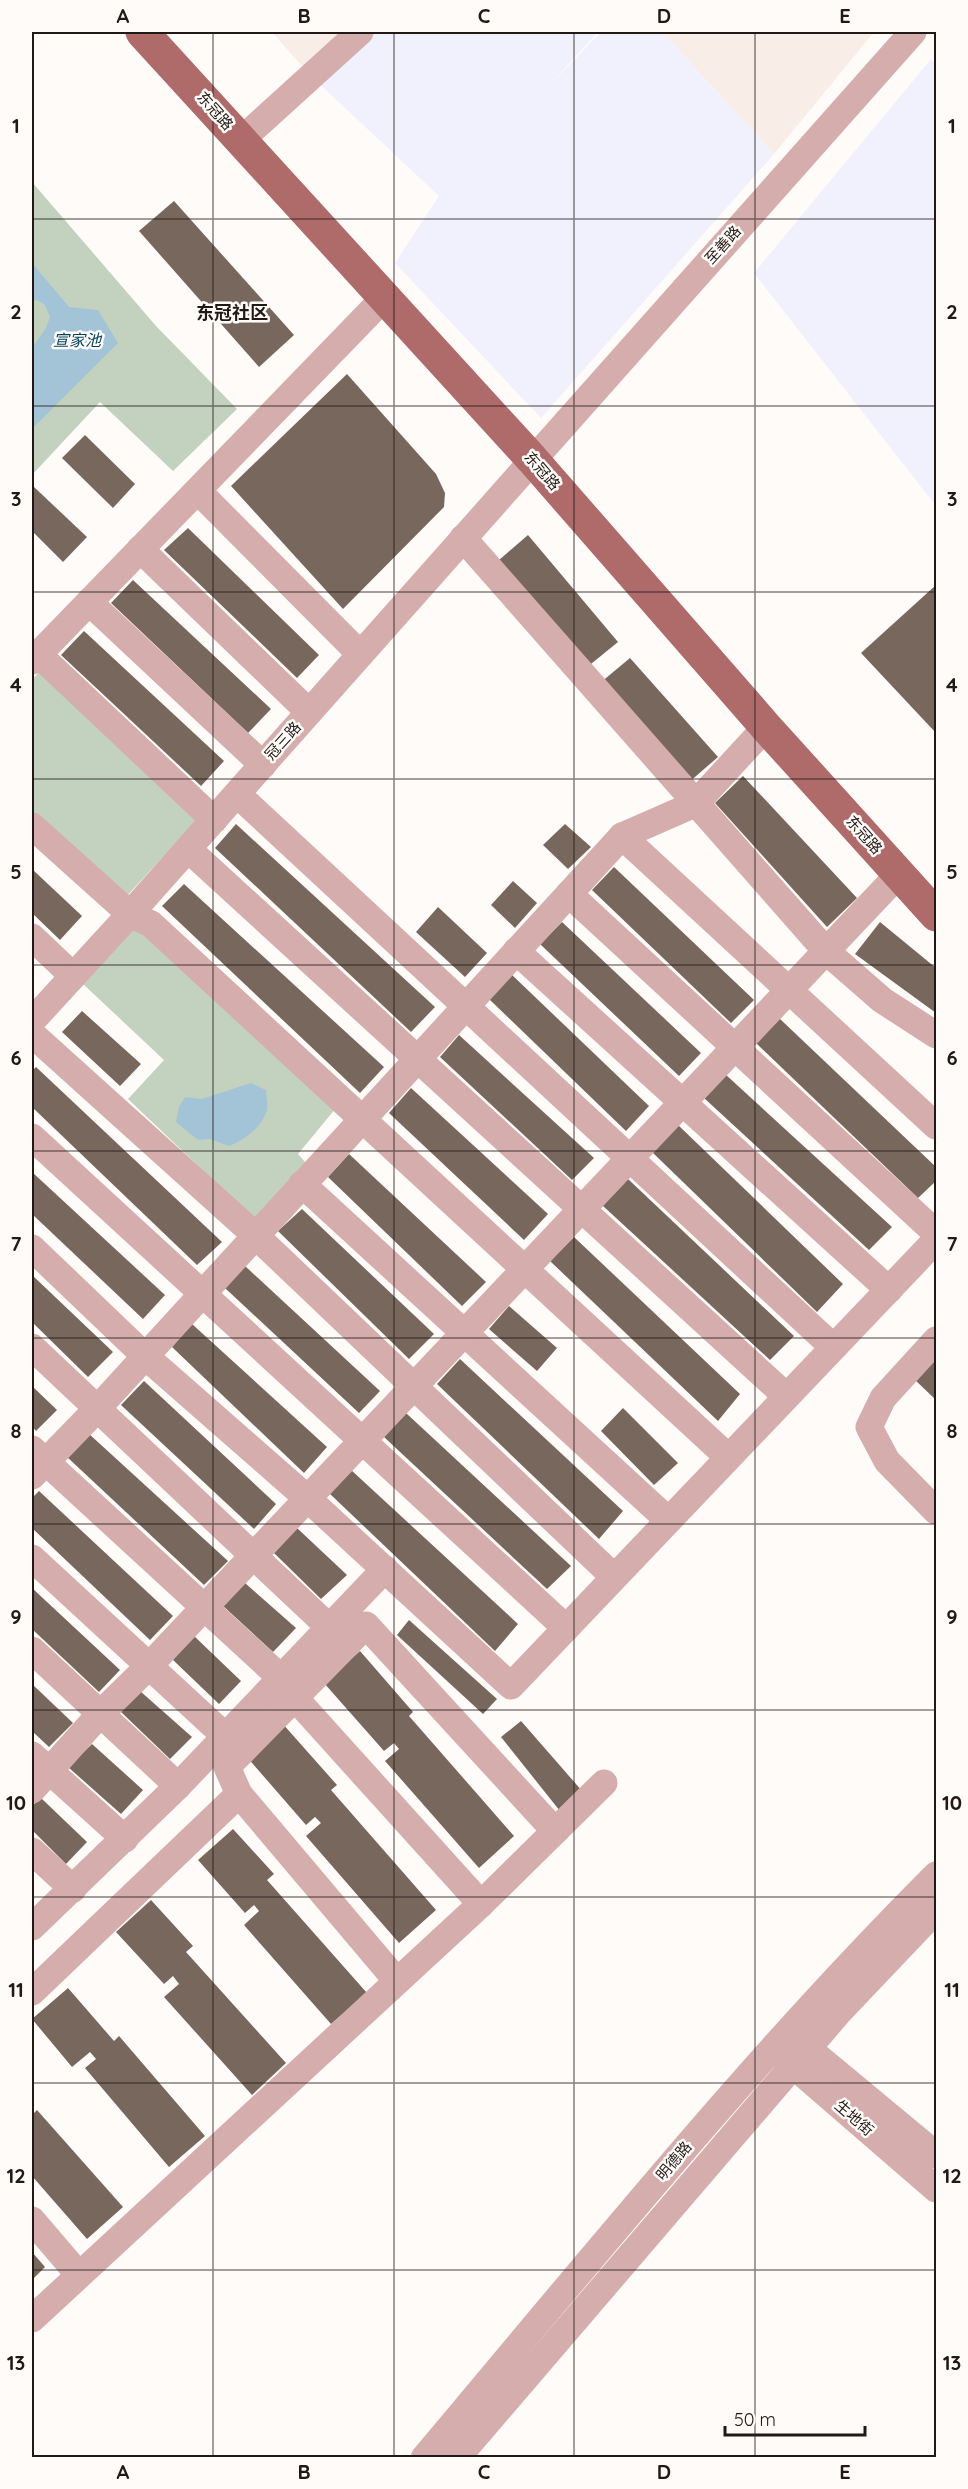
<svg xmlns="http://www.w3.org/2000/svg" width="968" height="2489" viewBox="0 0 968 2489" font-family="Quicksand,'Noto Sans SC',sans-serif">
<style>
.industrial{fill:#f1f0fd}
.built{fill:#f9ede7}
.green{fill:#c2d2be}
.water{fill:#a3c3d7}
.building{fill:#78675d}
.lines{fill:none;stroke-linecap:round;stroke-linejoin:round}
.minor{stroke:#d5adac;stroke-width:27}
.major{stroke:#af6a6a;stroke-width:33}
.grid{fill:none;stroke:#201916;stroke-width:1.5;stroke-opacity:0.55}
.labels{text-anchor:middle;stroke-width:5;stroke-linejoin:round;paint-order:stroke}
.street-label{font-size:15px;fill:#201916;stroke:#fffbf8}
.water-label{font-size:16px;font-style:italic;fill:#054460;stroke:#fffbf8}
.quarter-label{font-size:18px;font-weight:bold;fill:#201916;stroke:#fffbf8}
.neatline{fill:none;stroke:#201916;stroke-width:2}
.grid-label{font-size:20px;text-anchor:middle;font-weight:bold;fill:#201916}
</style>
<rect width="100%" height="100%" fill="#fffbf8"/>
<!-- industrial -->
<g class="industrial">
<polygon points="360,32 598,32 548,87 601,32 662,32 774,154 541,418 395,263 439,196 311,76"/>
<polygon points="931,59 936,65 936,506 754,273"/>
</g>
<!-- built -->
<g class="built">
<polygon points="272,32 351,32 311,76"/>
<polygon points="662,32 874,32 774,154"/>
</g>
<!-- green -->
<g class="green">
<polygon points="32,182 156,326 237,409 173,471 100,402 32,475"/>
<polygon points="39,672 196,821 124,899 32,812 32,680"/>
<polygon points="133,927 146,932 336,1108 298,1154 306,1163 254,1219 128,1099 164,1060 83,984"/>
</g>
<!-- water -->
<g class="water">
<polygon points="32,263 69,307 98,310 118,343 32,429 32,348 46,328 50,317 45,305 37,300 32,301"/>
<path d="M 251,1083 L 266,1090 C 266,1095 268,1104 267,1110 C 262,1127 245,1140 229,1146 L 210,1139 L 198,1140 L 176,1122 L 179,1107 L 185,1097 L 202,1099 Z"/>
</g>
<!-- building -->
<g class="building">
<polygon points="174,201 294,335 259,367 139,231"/>
<polygon points="347,374 436,474 445,493 444,507 343,609 231,486"/>
<polygon points="85,435 135,484 113,508 62,458"/>
<polygon points="34,487 87,537 63,562 32,531 32,489"/>
<polygon points="188,528 319,655 297,678 164,550"/>
<polygon points="528,535 618,642 586,668 499,560"/>
<polygon points="133,580 271,709 248,733 111,603"/>
<polygon points="936,585 936,733 861,653"/>
<polygon points="84,631 224,761 201,786 61,655"/>
<polygon points="630,658 718,757 688,783 600,683"/>
<polygon points="743,776 857,898 827,927 715,803"/>
<polygon points="236,824 435,1007 411,1032 215,848"/>
<polygon points="565,824 591,847 568,869 543,845"/>
<polygon points="614,867 754,1000 731,1023 592,890"/>
<polygon points="32,869 82,916 60,940 32,913"/>
<polygon points="513,881 537,903 515,928 491,905"/>
<polygon points="184,884 384,1067 360,1093 162,906"/>
<polygon points="438,907 487,953 465,977 416,932"/>
<polygon points="562,922 701,1053 679,1076 540,944"/>
<polygon points="880,922 936,968 936,1013 855,954"/>
<polygon points="511,974 649,1106 626,1131 489,999"/>
<polygon points="82,1011 141,1064 120,1086 62,1032"/>
<polygon points="779,1018 936,1167 936,1181 918,1198 756,1043"/>
<polygon points="459,1035 594,1158 572,1180 440,1057"/>
<polygon points="36,1067 222,1242 197,1265 32,1107 32,1071"/>
<polygon points="725,1074 892,1227 869,1250 704,1098"/>
<polygon points="411,1088 548,1214 524,1240 389,1113"/>
<polygon points="677,1124 843,1284 817,1312 651,1151"/>
<polygon points="349,1154 486,1282 462,1306 328,1177"/>
<polygon points="32,1172 165,1295 143,1319 32,1214"/>
<polygon points="628,1179 794,1336 770,1360 602,1205"/>
<polygon points="302,1209 434,1334 409,1359 278,1231"/>
<polygon points="574,1237 740,1394 718,1421 550,1261"/>
<polygon points="245,1266 380,1391 359,1413 225,1288"/>
<polygon points="32,1275 113,1352 88,1377 32,1322"/>
<polygon points="509,1306 557,1348 537,1371 489,1329"/>
<polygon points="192,1324 327,1447 304,1473 172,1347"/>
<polygon points="936,1355 936,1400 913,1378"/>
<polygon points="460,1359 623,1511 599,1539 437,1384"/>
<polygon points="144,1381 276,1504 254,1529 121,1405"/>
<polygon points="32,1386 57,1410 36,1431 32,1426"/>
<polygon points="623,1408 678,1463 654,1485 601,1431"/>
<polygon points="406,1413 571,1566 547,1589 384,1437"/>
<polygon points="88,1433 228,1561 204,1585 66,1456"/>
<polygon points="350,1469 518,1624 495,1651 329,1493"/>
<polygon points="39,1491 173,1616 150,1640 32,1528 32,1498"/>
<polygon points="297,1528 347,1575 321,1599 274,1553"/>
<polygon points="245,1583 296,1628 273,1652 222,1605"/>
<polygon points="32,1588 120,1670 99,1692 32,1629"/>
<polygon points="409,1620 497,1699 483,1714 397,1635"/>
<polygon points="193,1635 241,1681 219,1704 172,1659"/>
<polygon points="360,1651 413,1712 409,1716 514,1836 479,1868 385,1761 399,1749 394,1743 384,1751 324,1683"/>
<polygon points="32,1684 73,1723 49,1747 32,1731"/>
<polygon points="140,1691 192,1737 170,1759 120,1711"/>
<polygon points="521,1721 583,1792 560,1811 501,1737"/>
<polygon points="282,1723 337,1785 331,1790 436,1910 399,1943 306,1836 321,1823 315,1817 306,1825 246,1756"/>
<polygon points="92,1744 143,1790 121,1814 68,1767"/>
<polygon points="41,1798 87,1842 66,1864 32,1830 32,1806"/>
<polygon points="233,1829 274,1874 267,1880 367,1993 331,2024 244,1925 259,1911 254,1905 245,1913 198,1860"/>
<polygon points="151,1900 193,1946 186,1952 286,2063 252,2095 164,1997 179,1984 173,1976 164,1984 116,1932"/>
<polygon points="68,1988 114,2041 119,2036 205,2136 169,2167 85,2068 96,2059 90,2052 72,2067 32,2019"/>
<polygon points="37,2110 123,2207 87,2239 32,2176 32,2115"/>
<polygon points="32,2252 45,2267 32,2280"/>
</g>
<g class="lines">
<!-- minor -->
<g class="minor">
<polyline points="241,140 360,32"/>
<polyline points="198,491 360,654"/>
<polyline points="463,538 827,952 882,1000 936,1035"/>
<polyline points="140,549 309,712"/>
<polyline points="89,602 263,765"/>
<polyline points="38,654 214,820"/>
<polyline points="32,661 385,297"/>
<polyline points="237,794 833,1347"/>
<polyline points="32,826 130,914 151,924 728,1457"/>
<polyline points="622,836 936,1126"/>
<polyline points="188,849 786,1396"/>
<polyline points="569,894 936,1233"/>
<polyline points="32,937 73,976"/>
<polyline points="516,951 889,1290"/>
<polyline points="32,1021 130,914 913,32"/>
<polyline points="32,1034 255,1235 614,1577"/>
<polyline points="32,1137 566,1628"/>
<polyline points="302,1184 668,1520"/>
<polyline points="32,1248 145,1356 307,1498 511,1686 936,1240"/>
<polyline points="936,1340 883,1398 869,1427 887,1461 936,1511"/>
<polyline points="32,1347 330,1628"/>
<polyline points="32,1449 281,1678"/>
<polyline points="32,1476 97,1409 622,836 695,804 766,727"/>
<polyline points="32,1558 225,1736"/>
<polyline points="32,1650 178,1786"/>
<polyline points="295,1698 481,1904"/>
<polyline points="32,1755 125,1839"/>
<polyline points="32,1790 100,1714 148,1667 899,874"/>
<polyline points="239,1794 397,1981"/>
<polyline points="32,1851 73,1889"/>
<polyline points="32,1927 178,1786 385,1569"/>
<polyline points="32,1992 239,1794 227,1767 366,1625 555,1831"/>
<polyline points="794,2037 936,2155"/>
<polyline points="780,2054 936,2189"/>
<polyline points="32,2220 79,2275"/>
<polyline points="32,2319 481,1904 604,1783"/>
<path d="M 424,2458 C 591,2260 753,2058 936,1875"/>
<polyline points="457,2458 839,2012 936,1910"/>
</g>
<!-- major -->
<polyline class="major" points="142,32 532,459 766,727 936,915"/>
</g>
<!-- grid -->
<path class="grid" d="M 213,32 L 213,2458M 394,32 L 394,2458M 574,32 L 574,2458M 755,32 L 755,2458M 32,219 L 936,219M 32,406 L 936,406M 32,592 L 936,592M 32,779 L 936,779M 32,965 L 936,965M 32,1151 L 936,1151M 32,1338 L 936,1338M 32,1524 L 936,1524M 32,1710 L 936,1710M 32,1897 L 936,1897M 32,2083 L 936,2083M 32,2270 L 936,2270"/>
<g class="labels">
<!-- street labels -->
<g class="street-label">
<text transform="translate(215 111) rotate(48)" y="5">东冠路</text>
<text transform="translate(723 245) rotate(-48)" y="5">至善路</text>
<text transform="translate(542 471) rotate(49)" y="5">东冠路</text>
<text transform="translate(283 741) rotate(-48)" y="5">冠三路</text>
<text transform="translate(864 835) rotate(48)" y="5">东冠路</text>
<text transform="translate(854 2118) rotate(41)" y="5">生地街</text>
<text transform="translate(674 2161) rotate(-50)" y="5">明德路</text>
</g>
<!-- water labels -->
<g class="water-label">
<text x="77" y="346">宣家池</text>
</g>
<!-- quarter labels -->
<g class="quarter-label">
<text x="232" y="319">东冠社区</text>
</g>
</g>
<!-- border -->
<rect width="968" height="2489" fill="none" stroke="#fffbf8" stroke-width="66"/>
<!-- scale -->
<path d="M725 2426v9h140v-9" fill="none" stroke="#201916" stroke-width="3"/>
<text x="734" y="2426" font-size="18" fill="#201916" stroke="#fffbf8" stroke-width="4.5" paint-order="stroke">50 m</text>
<rect x="33" y="33" width="902" height="2423" class="neatline"/>
<g class="grid-label">
<text x="123" y="23">A</text>
<text x="304" y="23">B</text>
<text x="484" y="23">C</text>
<text x="664" y="23">D</text>
<text x="845" y="23">E</text>
<text x="16" y="133">1</text>
<text x="952" y="133">1</text>
<text x="16" y="319">2</text>
<text x="952" y="319">2</text>
<text x="16" y="506">3</text>
<text x="952" y="506">3</text>
<text x="16" y="692">4</text>
<text x="952" y="692">4</text>
<text x="16" y="879">5</text>
<text x="952" y="879">5</text>
<text x="16" y="1065">6</text>
<text x="952" y="1065">6</text>
<text x="16" y="1251">7</text>
<text x="952" y="1251">7</text>
<text x="16" y="1438">8</text>
<text x="952" y="1438">8</text>
<text x="16" y="1624">9</text>
<text x="952" y="1624">9</text>
<text x="16" y="1810">10</text>
<text x="952" y="1810">10</text>
<text x="16" y="1997">11</text>
<text x="952" y="1997">11</text>
<text x="16" y="2183">12</text>
<text x="952" y="2183">12</text>
<text x="16" y="2370">13</text>
<text x="952" y="2370">13</text>
<text x="123" y="2479">A</text>
<text x="304" y="2479">B</text>
<text x="484" y="2479">C</text>
<text x="664" y="2479">D</text>
<text x="845" y="2479">E</text>
</g>
</svg>
